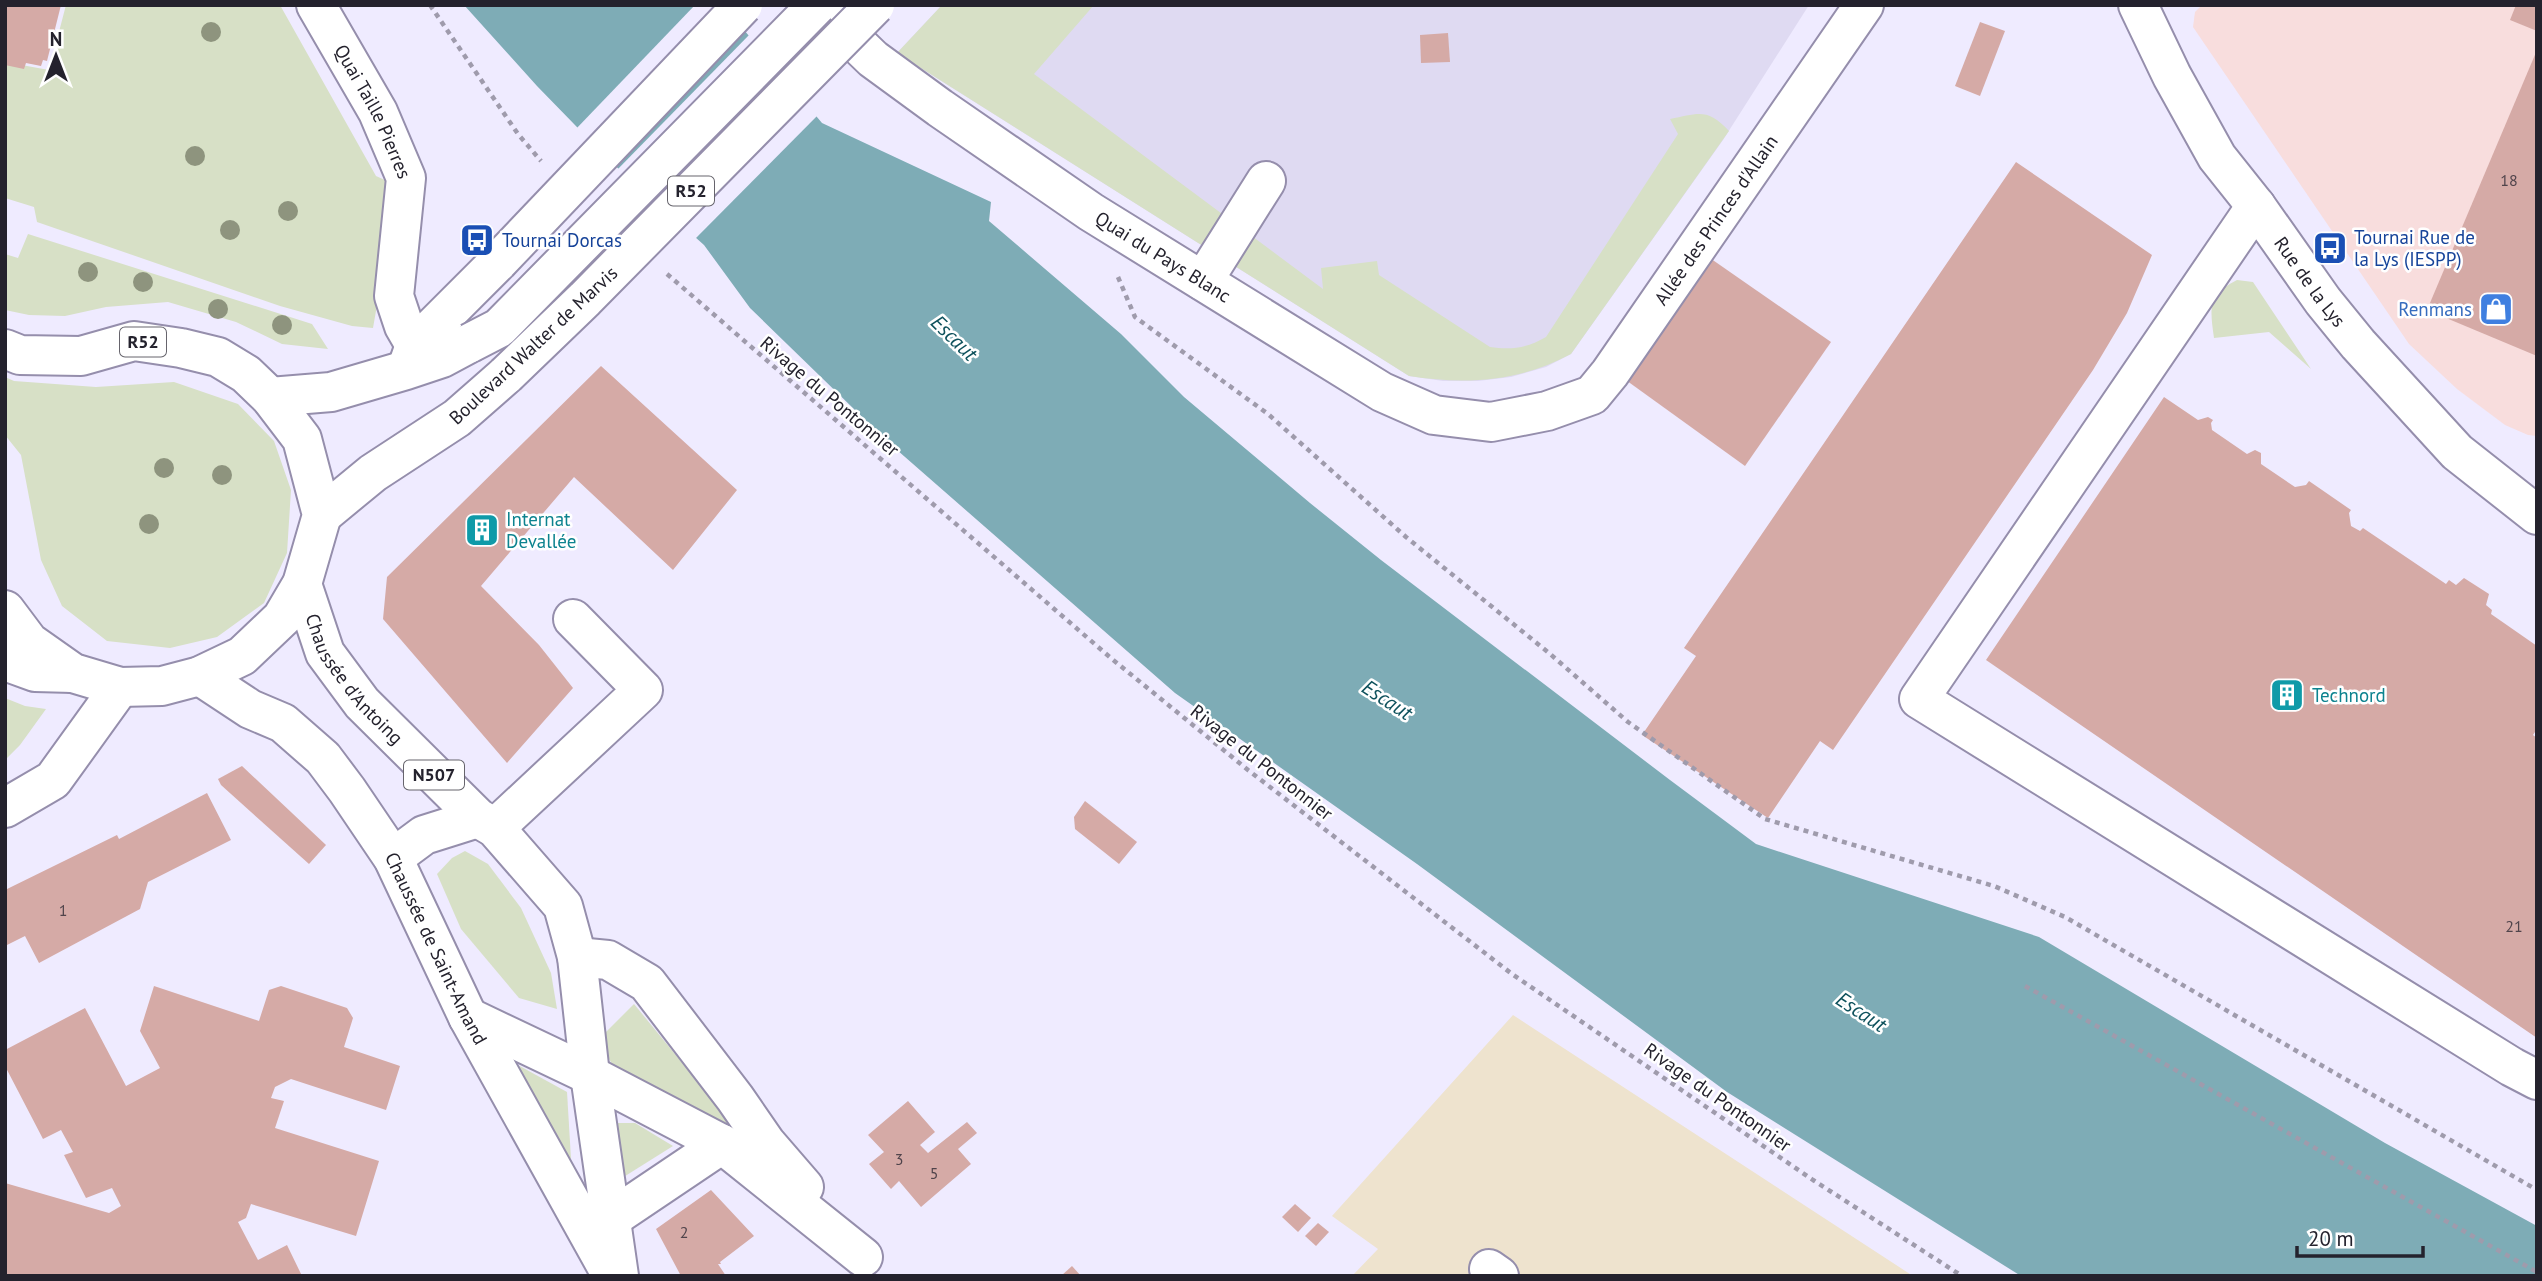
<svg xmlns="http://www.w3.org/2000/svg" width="2542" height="1281" viewBox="0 0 2542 1281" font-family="'PT Sans',sans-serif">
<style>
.commercial{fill:#f8dddd}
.industrial{fill:#eee3ce}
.built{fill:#dfdaf2}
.green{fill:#d7e0c6}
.water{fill:#7eacb6}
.pier{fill:#efebff}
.building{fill:#d5aaa6}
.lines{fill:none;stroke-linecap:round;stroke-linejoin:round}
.minor-casing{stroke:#958eac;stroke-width:42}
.major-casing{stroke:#958eac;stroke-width:42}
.path{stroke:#9f9bac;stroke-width:4.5;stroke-dasharray:5 5;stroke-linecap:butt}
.minor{stroke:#fff;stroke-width:38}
.major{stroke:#fff;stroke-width:38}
.minor-bridge-casing{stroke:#958eac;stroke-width:42;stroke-linecap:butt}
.major-bridge-casing{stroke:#958eac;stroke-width:42;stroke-linecap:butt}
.minor-bridge{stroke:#fff;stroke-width:38}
.major-bridge{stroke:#fff;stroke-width:38}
.tree{fill:#8e947e}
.labels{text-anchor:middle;stroke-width:5;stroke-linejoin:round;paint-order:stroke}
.number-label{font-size:16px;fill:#50444b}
.shield{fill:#fff;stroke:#66646c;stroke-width:2}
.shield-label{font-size:18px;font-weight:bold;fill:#24222d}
.street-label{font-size:19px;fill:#24222d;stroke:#fff}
.transit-label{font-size:19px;fill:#164399;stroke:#fff;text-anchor:start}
.shop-label{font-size:19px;fill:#366cbe;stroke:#fff;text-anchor:end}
.culture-label{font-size:19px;fill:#0d838f;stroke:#fff;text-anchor:start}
.water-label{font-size:21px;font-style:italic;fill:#0f525d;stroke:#fff}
</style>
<rect width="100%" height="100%" fill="#efebff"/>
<!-- commercial -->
<polygon class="commercial" points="2202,5 2537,5 2537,436 2528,435 2505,425 2457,389 2409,344 2193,27 2195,12"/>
<!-- industrial -->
<polygon class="industrial" points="1513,1015 1913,1276 1352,1276 1378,1249 1332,1216"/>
<!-- built -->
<polygon class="built" points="942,5 1809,5 1723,140 1571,354 1546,367 1511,377 1478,381 1443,381 1409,376 897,53"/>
<!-- green -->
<g class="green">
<polygon points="66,5 280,5 376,176 387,181 390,231 373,328 352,326 280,306 37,222 34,207 5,198 5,62 49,70"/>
<path d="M 942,5 L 1094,5 L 1034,74 L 1323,289 L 1321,268 L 1377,261 L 1379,275 L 1490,347 C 1512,350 1527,348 1546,337 L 1678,134 L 1670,119 C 1699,113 1708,108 1729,131 L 1571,354 C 1519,382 1466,385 1409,376 L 897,53 Z"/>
<polygon points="28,234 312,324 328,349 282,344 236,322 168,302 106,307 65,316 29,315 5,310 5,254 18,258"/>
<path d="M 2237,280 L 2253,282 L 2311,369 L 2269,332 L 2214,338 C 2210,309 2207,295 2237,280 Z"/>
<polygon points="5,377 14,381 96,387 174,382 238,404 274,441 291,490 287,553 264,603 217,637 170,648 107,641 62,606 41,560 21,455 5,435"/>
<polygon points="5,698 25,706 46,709 20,745 5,760"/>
<polygon points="465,851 488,864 521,908 551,973 557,1009 519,998 461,929 437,874 452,858"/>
<polygon points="634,1004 734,1126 726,1135 612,1064 598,1040"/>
<polygon points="516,1064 567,1092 571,1159 543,1130"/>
<polygon points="614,1123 635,1123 673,1146 622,1178"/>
</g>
<!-- water -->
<polygon class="water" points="464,5 723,5 822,123 991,202 989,221 1121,334 1184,397 1310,503 1381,560 1670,780 1756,844 2039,937 2385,1143 2537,1226 2537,1276 2021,1276 1989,1256 1727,1092 1417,864 1175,693 889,443 750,308 704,245 611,162 537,86"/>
<!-- pier -->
<g class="pier">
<polygon points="695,5 728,5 607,163 575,130"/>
<polygon points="751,33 819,114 694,240 616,171"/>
</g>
<!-- building -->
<g class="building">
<polygon points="5,5 61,5 47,61 43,60 41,66 26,63 24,69 5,65"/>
<polygon points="2516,5 2537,5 2537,31 2510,20"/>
<polygon points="1980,22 2005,31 1980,96 1955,86"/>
<polygon points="1448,33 1450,62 1421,63 1420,35"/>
<polygon points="2537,50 2537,356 2427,310"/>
<polygon points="2016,162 2152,255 2127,313 2093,370 1833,750 1820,741 1768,818 1642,735 1696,656 1684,648"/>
<polygon points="1707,256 1831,342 1745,466 1623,378"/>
<polygon points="601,366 737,490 673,570 574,477 481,586 539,645 573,688 507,763 383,619 387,577"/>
<polygon points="2164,397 2198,420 2208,417 2213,420 2211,423 2212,430 2247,454 2255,450 2261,453 2261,464 2295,487 2306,485 2309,481 2351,510 2349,513 2351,526 2360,531 2363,528 2446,584 2449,580 2456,585 2464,578 2489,594 2486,605 2492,610 2491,614 2537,646 2537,729 2533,735 2537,738 2537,1038 1986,660"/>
<polygon points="242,766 326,845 309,864 221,785 218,779"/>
<polygon points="207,793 231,840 148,882 140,909 39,963 25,936 5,946 5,890 117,835 119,839"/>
<polygon points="1085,801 1137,842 1119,864 1075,829 1074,817"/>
<polygon points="154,986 259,1021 269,990 281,986 347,1008 353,1018 344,1047 400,1066 386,1110 291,1079 275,1087 271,1098 284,1101 275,1128 379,1161 356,1236 251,1204 246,1218 238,1222 258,1260 287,1245 302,1276 5,1276 5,1183 109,1213 121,1206 112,1188 86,1198 64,1155 73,1152 61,1130 43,1139 5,1066 5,1050 85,1008 126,1086 160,1068 140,1031"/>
<polygon points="908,1101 935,1132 920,1145 928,1153 967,1122 977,1133 958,1149 971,1164 921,1207 899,1181 891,1189 869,1164 884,1152 868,1135"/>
<polygon points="711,1190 754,1236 720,1262 721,1264 718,1264 726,1276 681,1276 656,1229"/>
<polygon points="1295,1204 1311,1218 1298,1232 1282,1217"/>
<polygon points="1318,1223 1329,1232 1316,1246 1305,1236"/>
<polygon points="1072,1266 1081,1276 1061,1276"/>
</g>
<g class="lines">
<!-- minor casing -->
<g class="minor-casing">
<g id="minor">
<path id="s1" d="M 316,5 L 378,112 L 406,178 L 394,296 L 404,326 L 415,345"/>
<path id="s2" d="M 817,5 L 873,59 L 940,108 L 1091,212 L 1382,392 L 1434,415 L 1491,422 L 1547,411 L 1592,395 L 1610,373 L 1864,5"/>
<polyline points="2256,206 1919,699 2512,1067 2537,1080"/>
<polyline points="1203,281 1266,181"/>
<polyline points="407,368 415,345 498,262"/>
<polyline points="5,661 35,672 73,673"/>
<polyline points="5,808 53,780 120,687"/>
<polyline points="495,828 643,690 573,619"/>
<polyline points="1489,1269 1499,1276"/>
</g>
</g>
<!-- major casing -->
<g class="major-casing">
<g id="major">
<path id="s3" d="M 2138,5 L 2172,76 L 2217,157 L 2256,206 L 2323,301 L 2358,344 L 2457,452 L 2537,515"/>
<polyline points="5,349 20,355 81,356 134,341 181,348 218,357 246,374 270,397 302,439 322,515 302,584 282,618 242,656 200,676 162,686 120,687 73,673 29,642 5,610"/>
<polyline points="270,397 331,392 406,370 442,358 470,343"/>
<polyline points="322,515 373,473 457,418 506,375"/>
<path id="s4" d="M 302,584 L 325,653 L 362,703 L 478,818 L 495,828 L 563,906 L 577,957 L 590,1075 L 619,1276"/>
<path id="s5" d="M 200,676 L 250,709 L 283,723 L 323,758 L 347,790 L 393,858 L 468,1017 L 612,1276"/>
<polyline points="393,858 424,835 478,818"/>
<polyline points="577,957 608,960 647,983 735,1098 766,1143 804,1187"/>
<polyline points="468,1017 590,1075 722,1144 863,1257"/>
<polyline points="612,1218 722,1144"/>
</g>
</g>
<!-- path -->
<g class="path">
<polyline points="430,5 518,134 541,161"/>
<polyline points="667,274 1112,659 1248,770 1512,974 1813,1180 1962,1276"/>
<polyline points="1118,277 1135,317 1268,414 1406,537 1549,653 1628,722 1765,819 1994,886 2065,917 2537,1190"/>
<polyline points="2025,986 2537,1272"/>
</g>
<!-- minor -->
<use href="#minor" class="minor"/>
<!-- major -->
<use href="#major" class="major"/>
<!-- minor-bridge casing -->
<g class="minor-bridge-casing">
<polyline id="minor-bridge" points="498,262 743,5"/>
</g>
<!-- major-bridge casing -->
<g class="major-bridge-casing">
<g id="major-bridge">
<polyline points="470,343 499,328 817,5"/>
<polyline points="506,375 585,299 875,5"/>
</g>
</g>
<!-- minor-bridge -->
<use href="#minor-bridge" class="minor-bridge"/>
<!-- major-bridge -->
<use href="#major-bridge" class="major-bridge"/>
</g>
<!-- trees -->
<g class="tree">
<circle cx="211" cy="32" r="10"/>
<circle cx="195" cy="156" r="10"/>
<circle cx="288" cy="211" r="10"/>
<circle cx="230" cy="230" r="10"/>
<circle cx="88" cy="272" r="10"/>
<circle cx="143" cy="282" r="10"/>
<circle cx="218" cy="309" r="10"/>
<circle cx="282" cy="325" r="10"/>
<circle cx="164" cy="468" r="10"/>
<circle cx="222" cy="475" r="10"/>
<circle cx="149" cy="524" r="10"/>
</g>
<!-- icons -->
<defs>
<g id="bus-square" transform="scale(1.75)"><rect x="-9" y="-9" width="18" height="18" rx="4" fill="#1a4fb4" stroke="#fff"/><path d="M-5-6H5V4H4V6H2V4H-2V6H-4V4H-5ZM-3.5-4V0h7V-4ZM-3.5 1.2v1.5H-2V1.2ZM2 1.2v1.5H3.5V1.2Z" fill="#fff"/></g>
<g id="shop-square" transform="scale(1.75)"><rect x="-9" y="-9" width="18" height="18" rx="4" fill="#3f7fe0" stroke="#fff"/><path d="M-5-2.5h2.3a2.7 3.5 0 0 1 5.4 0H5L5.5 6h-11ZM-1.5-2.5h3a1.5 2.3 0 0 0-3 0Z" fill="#fff"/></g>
<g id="building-square" transform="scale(1.75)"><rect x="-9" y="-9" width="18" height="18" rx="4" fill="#0f9aa8" stroke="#fff"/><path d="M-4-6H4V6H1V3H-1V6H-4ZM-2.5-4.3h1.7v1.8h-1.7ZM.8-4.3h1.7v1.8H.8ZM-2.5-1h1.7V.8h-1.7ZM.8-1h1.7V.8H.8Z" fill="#fff"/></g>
</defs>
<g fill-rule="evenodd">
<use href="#bus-square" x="477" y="240"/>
<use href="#bus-square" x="2330" y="248"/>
<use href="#shop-square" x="2496" y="309"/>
<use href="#building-square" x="482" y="530"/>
<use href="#building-square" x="2287" y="695"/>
</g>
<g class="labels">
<!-- number labels -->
<g class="number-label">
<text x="2509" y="186">18</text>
<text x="63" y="916">1</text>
<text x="2514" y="932">21</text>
<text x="899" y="1165">3</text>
<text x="934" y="1179">5</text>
<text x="684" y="1238">2</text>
</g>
<!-- shield labels -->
<g class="shield">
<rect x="668" y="176.5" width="46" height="29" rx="5"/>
<rect x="120" y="327.5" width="46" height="29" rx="5"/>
<rect x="404" y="760.5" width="60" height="29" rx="5"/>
</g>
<g class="shield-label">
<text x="691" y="197">R52</text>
<text x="143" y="348">R52</text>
<text x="434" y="781">N507</text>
</g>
<!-- street labels -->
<g class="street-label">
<text dy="7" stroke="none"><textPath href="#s1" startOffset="121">Quai Taille Pierres</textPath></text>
<text dy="7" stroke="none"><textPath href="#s2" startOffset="1120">Allée des Princes d'Allain</textPath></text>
<text dy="7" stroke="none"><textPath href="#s2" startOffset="429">Quai du Pays Blanc</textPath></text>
<text dy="7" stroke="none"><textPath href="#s3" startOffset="327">Rue de la Lys</textPath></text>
<text transform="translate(533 345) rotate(-43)" y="7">Boulevard Walter de Marvis</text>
<text transform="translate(830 396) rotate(40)" y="7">Rivage du Pontonnier</text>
<text dy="7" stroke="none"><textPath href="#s4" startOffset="110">Chaussée d'Antoing</textPath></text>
<text transform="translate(1262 762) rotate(38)" y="7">Rivage du Pontonnier</text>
<text dy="7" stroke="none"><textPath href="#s5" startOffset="371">Chaussée de Saint-Amand</textPath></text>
<text transform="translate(1718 1097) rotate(35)" y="7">Rivage du Pontonnier</text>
</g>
<!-- transit labels -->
<g class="transit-label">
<text x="2354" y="244">Tournai Rue de<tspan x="2354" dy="22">la Lys (IESPP)</tspan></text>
<text x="502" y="247">Tournai Dorcas</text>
</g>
<!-- shop labels -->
<g class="shop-label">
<text x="2472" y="316">Renmans</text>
</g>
<!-- culture labels -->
<g class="culture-label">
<text x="506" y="526">Internat<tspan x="506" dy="22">Devallée</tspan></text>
<text x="2312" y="702">Technord</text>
</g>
<!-- water labels -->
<g class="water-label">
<text transform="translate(954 338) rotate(44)" y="7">Escaut</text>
<text transform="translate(1387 700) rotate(33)" y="7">Escaut</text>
<text transform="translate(1861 1012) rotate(33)" y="7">Escaut</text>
</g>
</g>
<!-- border -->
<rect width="2542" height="1281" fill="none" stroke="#24222d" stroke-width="14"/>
<!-- north arrow -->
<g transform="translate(56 56)" stroke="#ffffff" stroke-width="5" paint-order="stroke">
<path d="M0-5L12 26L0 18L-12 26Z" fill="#24222d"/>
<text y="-10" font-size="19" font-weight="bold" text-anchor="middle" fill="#24222d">N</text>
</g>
<!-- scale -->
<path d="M2297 1246v10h126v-10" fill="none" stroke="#24222d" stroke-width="3.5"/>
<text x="2308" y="1246" font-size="21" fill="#24222d" stroke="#ffffff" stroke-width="5" paint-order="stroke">20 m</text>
</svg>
